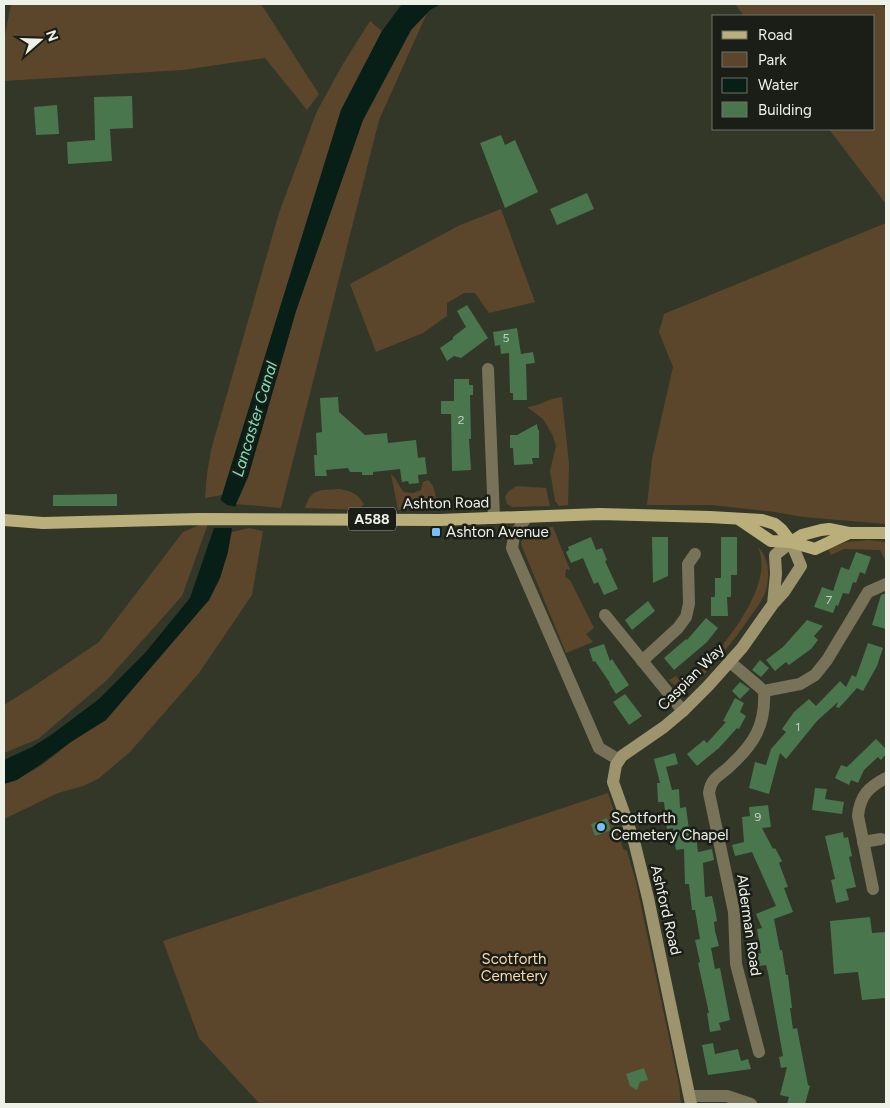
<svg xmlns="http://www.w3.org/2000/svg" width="890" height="1108" viewBox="0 0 890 1108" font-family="Figtree,sans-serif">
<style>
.green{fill:#5c462b}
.water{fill:#081f18}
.pier{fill:#323728}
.building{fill:#49764c}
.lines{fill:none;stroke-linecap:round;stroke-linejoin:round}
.street{stroke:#787259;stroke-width:12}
.secondary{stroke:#9d946d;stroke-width:12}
.primary{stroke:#baae7b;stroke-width:12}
.poi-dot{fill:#77bff7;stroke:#1b1d17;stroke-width:2}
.labels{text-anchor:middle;stroke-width:5;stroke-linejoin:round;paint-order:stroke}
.number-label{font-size:12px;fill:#c5d2c1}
.shield{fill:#1b1d17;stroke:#afb1a9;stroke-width:1}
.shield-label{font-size:14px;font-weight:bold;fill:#eef1e8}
.street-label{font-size:15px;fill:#eef1e8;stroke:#1b1d17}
.poi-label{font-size:15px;fill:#eef1e8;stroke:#1b1d17;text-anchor:start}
.park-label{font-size:15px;fill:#fbd9ae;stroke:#1b1d17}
.water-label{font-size:16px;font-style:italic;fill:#77e2be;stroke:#1b1d17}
</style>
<rect width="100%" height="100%" fill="#323728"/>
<!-- green -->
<g class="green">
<polygon points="11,4 261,4 319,94 307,110 265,58 183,70 4,81 4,40"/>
<polygon points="735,4 882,4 886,9 886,204 829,129 874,129 874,16 744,16"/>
<polygon points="427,13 379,120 281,508 236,504 248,477 296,311 363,120 411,30"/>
<polygon points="370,21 382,31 341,110 222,495 205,498 207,474 211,450 279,213 317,111 343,64"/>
<polygon points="501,209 535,302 489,313 475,293 464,293 447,303 447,316 423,333 376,352 350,284 460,225"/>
<polygon points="886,223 886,524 803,517 775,512 711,505 647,505 652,459 673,367 659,332 664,314"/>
<path d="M 562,397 L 569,464 L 568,505 L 559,506 L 555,501 L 550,471 L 556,446 L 553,436 L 543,419 L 527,407 C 540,406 549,398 562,397 Z"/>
<path d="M 391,474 C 398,480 398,486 404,492 L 413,493 L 421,490 L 423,482 L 428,480 C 435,486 437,497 435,506 L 398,510 Z"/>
<polygon points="517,486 546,488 550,506 512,507 507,504 505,497 509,491"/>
<path d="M 339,489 C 351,491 357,493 364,504 L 359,510 L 305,508 C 312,487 319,491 339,489 Z"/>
<polygon points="209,521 182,596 107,680 38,739 4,753 4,705 34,686 99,642 183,532"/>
<path d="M 553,527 L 570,570 L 566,569 L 565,577 L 570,580 L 594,628 L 586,634 L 593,642 L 566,653 L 521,544 C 525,529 540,528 553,527 Z"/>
<path d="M 249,528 L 263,531 L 252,595 L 199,673 L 130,752 L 98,779 L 83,786 L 58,793 L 4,819 L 4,784 C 52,768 87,725 122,690 C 151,660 180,630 209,600 L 220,578 L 232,532 Z"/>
<polygon points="869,540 886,542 886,562 880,550 844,549 831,555 828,549 846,542"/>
<path d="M 758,547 C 769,558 770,575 766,590 C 763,600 756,609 750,617 C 732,643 712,667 690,689 C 680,690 676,687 669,680 L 676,676 C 681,683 686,684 693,679 C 719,651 776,588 758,547 Z"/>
<polygon points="608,793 623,838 621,842 623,849 627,851 636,882 679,1085 681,1104 260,1104 199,1038 163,941"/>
</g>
<!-- water -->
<polygon class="water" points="402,4 441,4 430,10 411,30 363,120 296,311 248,477 236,504 228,552 220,578 209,600 106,720 71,742 41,764 17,780 4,784 4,760 32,747 51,735 99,699 145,653 190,598 214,528 220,502 341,110 382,31"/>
<!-- pier -->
<polygon class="pier" points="219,499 227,505 238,507 233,528 211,528"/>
<!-- building -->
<g class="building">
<polygon points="132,96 133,128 110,129 112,161 68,164 67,142 95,140 94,97"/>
<polygon points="57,105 59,134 36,135 34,107"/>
<polygon points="501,135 505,145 515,140 538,192 505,208 480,143"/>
<polygon points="587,193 594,209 557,225 550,209"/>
<polygon points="467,305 488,338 461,358 454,356 447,361 440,348 453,339 453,337 466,327 457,311"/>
<polygon points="517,328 521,354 533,352 535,363 526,364 527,400 513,400 513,393 510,393 509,353 501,354 500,345 495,346 493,332"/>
<polygon points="454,379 469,379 469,385 473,385 473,395 470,395 471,439 469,439 471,470 452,471 451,414 441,414 441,401 454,401"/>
<polygon points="338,397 339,412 365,435 387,433 388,443 416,440 418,458 425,457 427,474 418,475 419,483 409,484 408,481 402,482 400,469 373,472 373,475 362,475 362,472 350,472 348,468 326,470 327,476 315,476 314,455 317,455 316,433 322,432 320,398"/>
<polygon points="537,424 538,430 539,430 539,458 532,458 533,464 514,465 513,448 510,448 510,435 517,435"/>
<polygon points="117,494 117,506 53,506 53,495"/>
<polygon points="591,537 596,550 602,548 607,560 605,561 618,589 604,595 598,582 594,584 583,558 571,563 566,552 569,550 568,547"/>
<polygon points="652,537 668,537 668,576 653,583"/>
<polygon points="721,537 737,537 737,575 731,575 731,597 727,597 728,616 711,616 711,597 715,597 715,578 721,578"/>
<polygon points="856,552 871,557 865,574 860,572 856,583 853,582 849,594 843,593 838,606 836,605 833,613 814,607 822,587 833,591 841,567 849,570"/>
<polygon points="886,593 886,629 872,625 881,595"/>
<polygon points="648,601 655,611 632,630 625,620"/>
<polygon points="706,618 718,628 707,642 674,670 664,658 686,639 687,640"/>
<polygon points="807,620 823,626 814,636 818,640 811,649 789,665 786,662 775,671 766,660 783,647"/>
<polygon points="868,643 883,648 877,666 863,691 857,688 839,708 836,707 838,702 817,721 786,759 780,753 769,794 749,788 755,762 766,765 771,749 786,732 782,729 794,712 809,699 816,706 840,681 846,687 852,675 856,677"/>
<polygon points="604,644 610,661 612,659 629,685 616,694 609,683 610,683 595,661 593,662 589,649"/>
<polygon points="760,660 769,668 761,677 752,670"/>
<polygon points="740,682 750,689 740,699 732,691"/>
<polygon points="625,694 642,716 629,725 613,702"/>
<polygon points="735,698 744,703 740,712 746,716 739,729 737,728 719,748 697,766 687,754 704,740 707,743 726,722 723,721"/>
<polygon points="876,739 886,749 886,754 881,760 878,757 864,770 858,783 851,780 849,785 835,778 841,765 847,767"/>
<polygon points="675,753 678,764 666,767 672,790 679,789 680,808 686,807 690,837 696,836 698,852 712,849 714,860 703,863 705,897 712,896 715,909 717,921 714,922 715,931 719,946 711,948 715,969 720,968 730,1020 719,1023 721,1030 710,1032 707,1013 709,1013 698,963 700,962 695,940 700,939 695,910 692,910 689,884 685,884 684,849 676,850 673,828 667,829 664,802 658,802 657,783 660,783 654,759"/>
<polygon points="815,788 827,789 825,799 844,802 842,814 812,810"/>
<polygon points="768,805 771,827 762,828 773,849 775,848 782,861 779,863 788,887 784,888 793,912 774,919 780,950 782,950 786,975 788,975 792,1008 790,1008 793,1029 797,1028 808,1085 810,1086 805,1104 787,1104 789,1097 780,1095 787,1067 781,1068 779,1057 783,1056 768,973 766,965 759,966 756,954 761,953 757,929 762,928 756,914 776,906 752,852 735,856 732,845 744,842 742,817 750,816 749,807"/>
<polygon points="607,818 611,830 595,836 591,824"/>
<polygon points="843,832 844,838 848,837 852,856 849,857 856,887 846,889 849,900 836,903 831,880 835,879 825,836"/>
<polygon points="870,917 872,933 886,932 886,998 862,1000 858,972 834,974 830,921"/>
<polygon points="713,1043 715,1054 738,1049 741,1061 748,1059 751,1069 708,1075 702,1045"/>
<polygon points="644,1068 648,1080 640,1082 637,1090 630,1086 626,1074"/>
</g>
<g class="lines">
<!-- street -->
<g class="street">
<polyline points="488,369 494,518"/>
<polyline points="526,518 514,536 512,548 599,748 619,760"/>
<polyline points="605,615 683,711"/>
<polyline points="642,661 678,628 686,617 689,604 688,564 695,554"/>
<polyline points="730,662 764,691 800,684 815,675 827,660 868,592 886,584"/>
<polyline points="863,842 881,839"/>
<path d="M 873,889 L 858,816 C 860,795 869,787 886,778"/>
<path d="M 759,1052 L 736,964 L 734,912 L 709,793 C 711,777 720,776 730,766 C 754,744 766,725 764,691"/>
<polyline points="690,1096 727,1096 751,1104"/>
</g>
<!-- secondary -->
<polyline class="secondary" points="691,1104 648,898 634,841 613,782 616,765 622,756 664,727 683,711 708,686 742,648 773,604 784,592 801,566 791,542 775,555 776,574 773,604"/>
<!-- primary -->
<g class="primary">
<polyline points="4,520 43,523 198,519 439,520 600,514 710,517 762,520 775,524 781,529 791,542"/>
<polyline points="740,520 771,541 791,542 815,549 849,533"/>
<polyline points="791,542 802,535 821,530 829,529 849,533 886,533"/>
</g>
</g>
<!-- markers -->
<g class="poi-dot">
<rect x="431" y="527" width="10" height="10" rx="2.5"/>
<circle cx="601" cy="827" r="5"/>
</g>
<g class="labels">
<!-- number labels -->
<g class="number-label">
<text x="506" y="342">5</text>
<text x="461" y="424">2</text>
<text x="829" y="604">7</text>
<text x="798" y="731">1</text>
<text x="758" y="821">9</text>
</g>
<!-- shield labels -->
<rect class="shield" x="348" y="507.5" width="48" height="23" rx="4"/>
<g class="shield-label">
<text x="372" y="524">A588</text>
</g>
<!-- street labels -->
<g class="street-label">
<text transform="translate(446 503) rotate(-1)" y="5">Ashton Road</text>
<text transform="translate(691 677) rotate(-45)" y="5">Caspian Way</text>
<text transform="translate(666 910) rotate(77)" y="5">Ashford Road</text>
<text transform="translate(749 925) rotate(82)" y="5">Alderman Road</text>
</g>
<!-- poi labels -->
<g class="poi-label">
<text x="446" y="537">Ashton Avenue</text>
<text x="611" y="823">Scotforth<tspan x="611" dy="17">Cemetery Chapel</tspan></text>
</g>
<!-- park labels -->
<g class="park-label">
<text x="514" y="964">Scotforth<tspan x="514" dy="17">Cemetery</tspan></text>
</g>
<!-- water labels -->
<g class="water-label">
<text transform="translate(254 419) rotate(-73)" y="6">Lancaster Canal</text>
</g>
</g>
<!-- border -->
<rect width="890" height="1108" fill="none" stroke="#eef1e8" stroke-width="10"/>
<!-- legend -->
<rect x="712" y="15" width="162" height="115" fill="#1b1d17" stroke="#6f726b"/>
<rect x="722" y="31" width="25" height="8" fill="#baae7b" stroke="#6f726b"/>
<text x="758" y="40" font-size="15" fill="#eef1e8">Road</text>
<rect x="722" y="52" width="25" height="15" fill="#5c462b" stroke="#6f726b"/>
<text x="758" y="65" font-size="15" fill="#eef1e8">Park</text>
<rect x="722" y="78" width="25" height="15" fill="#081f18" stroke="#6f726b"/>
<text x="758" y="90" font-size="15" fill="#eef1e8">Water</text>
<rect x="722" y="102" width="25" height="15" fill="#49764c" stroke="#6f726b"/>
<text x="758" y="115" font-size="15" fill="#eef1e8">Building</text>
<!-- north arrow -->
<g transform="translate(40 40) rotate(70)" stroke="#1b1d17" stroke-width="4" paint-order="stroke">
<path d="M0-4L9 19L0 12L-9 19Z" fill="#eef1e8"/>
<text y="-8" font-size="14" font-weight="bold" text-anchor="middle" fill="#eef1e8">N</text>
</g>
</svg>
